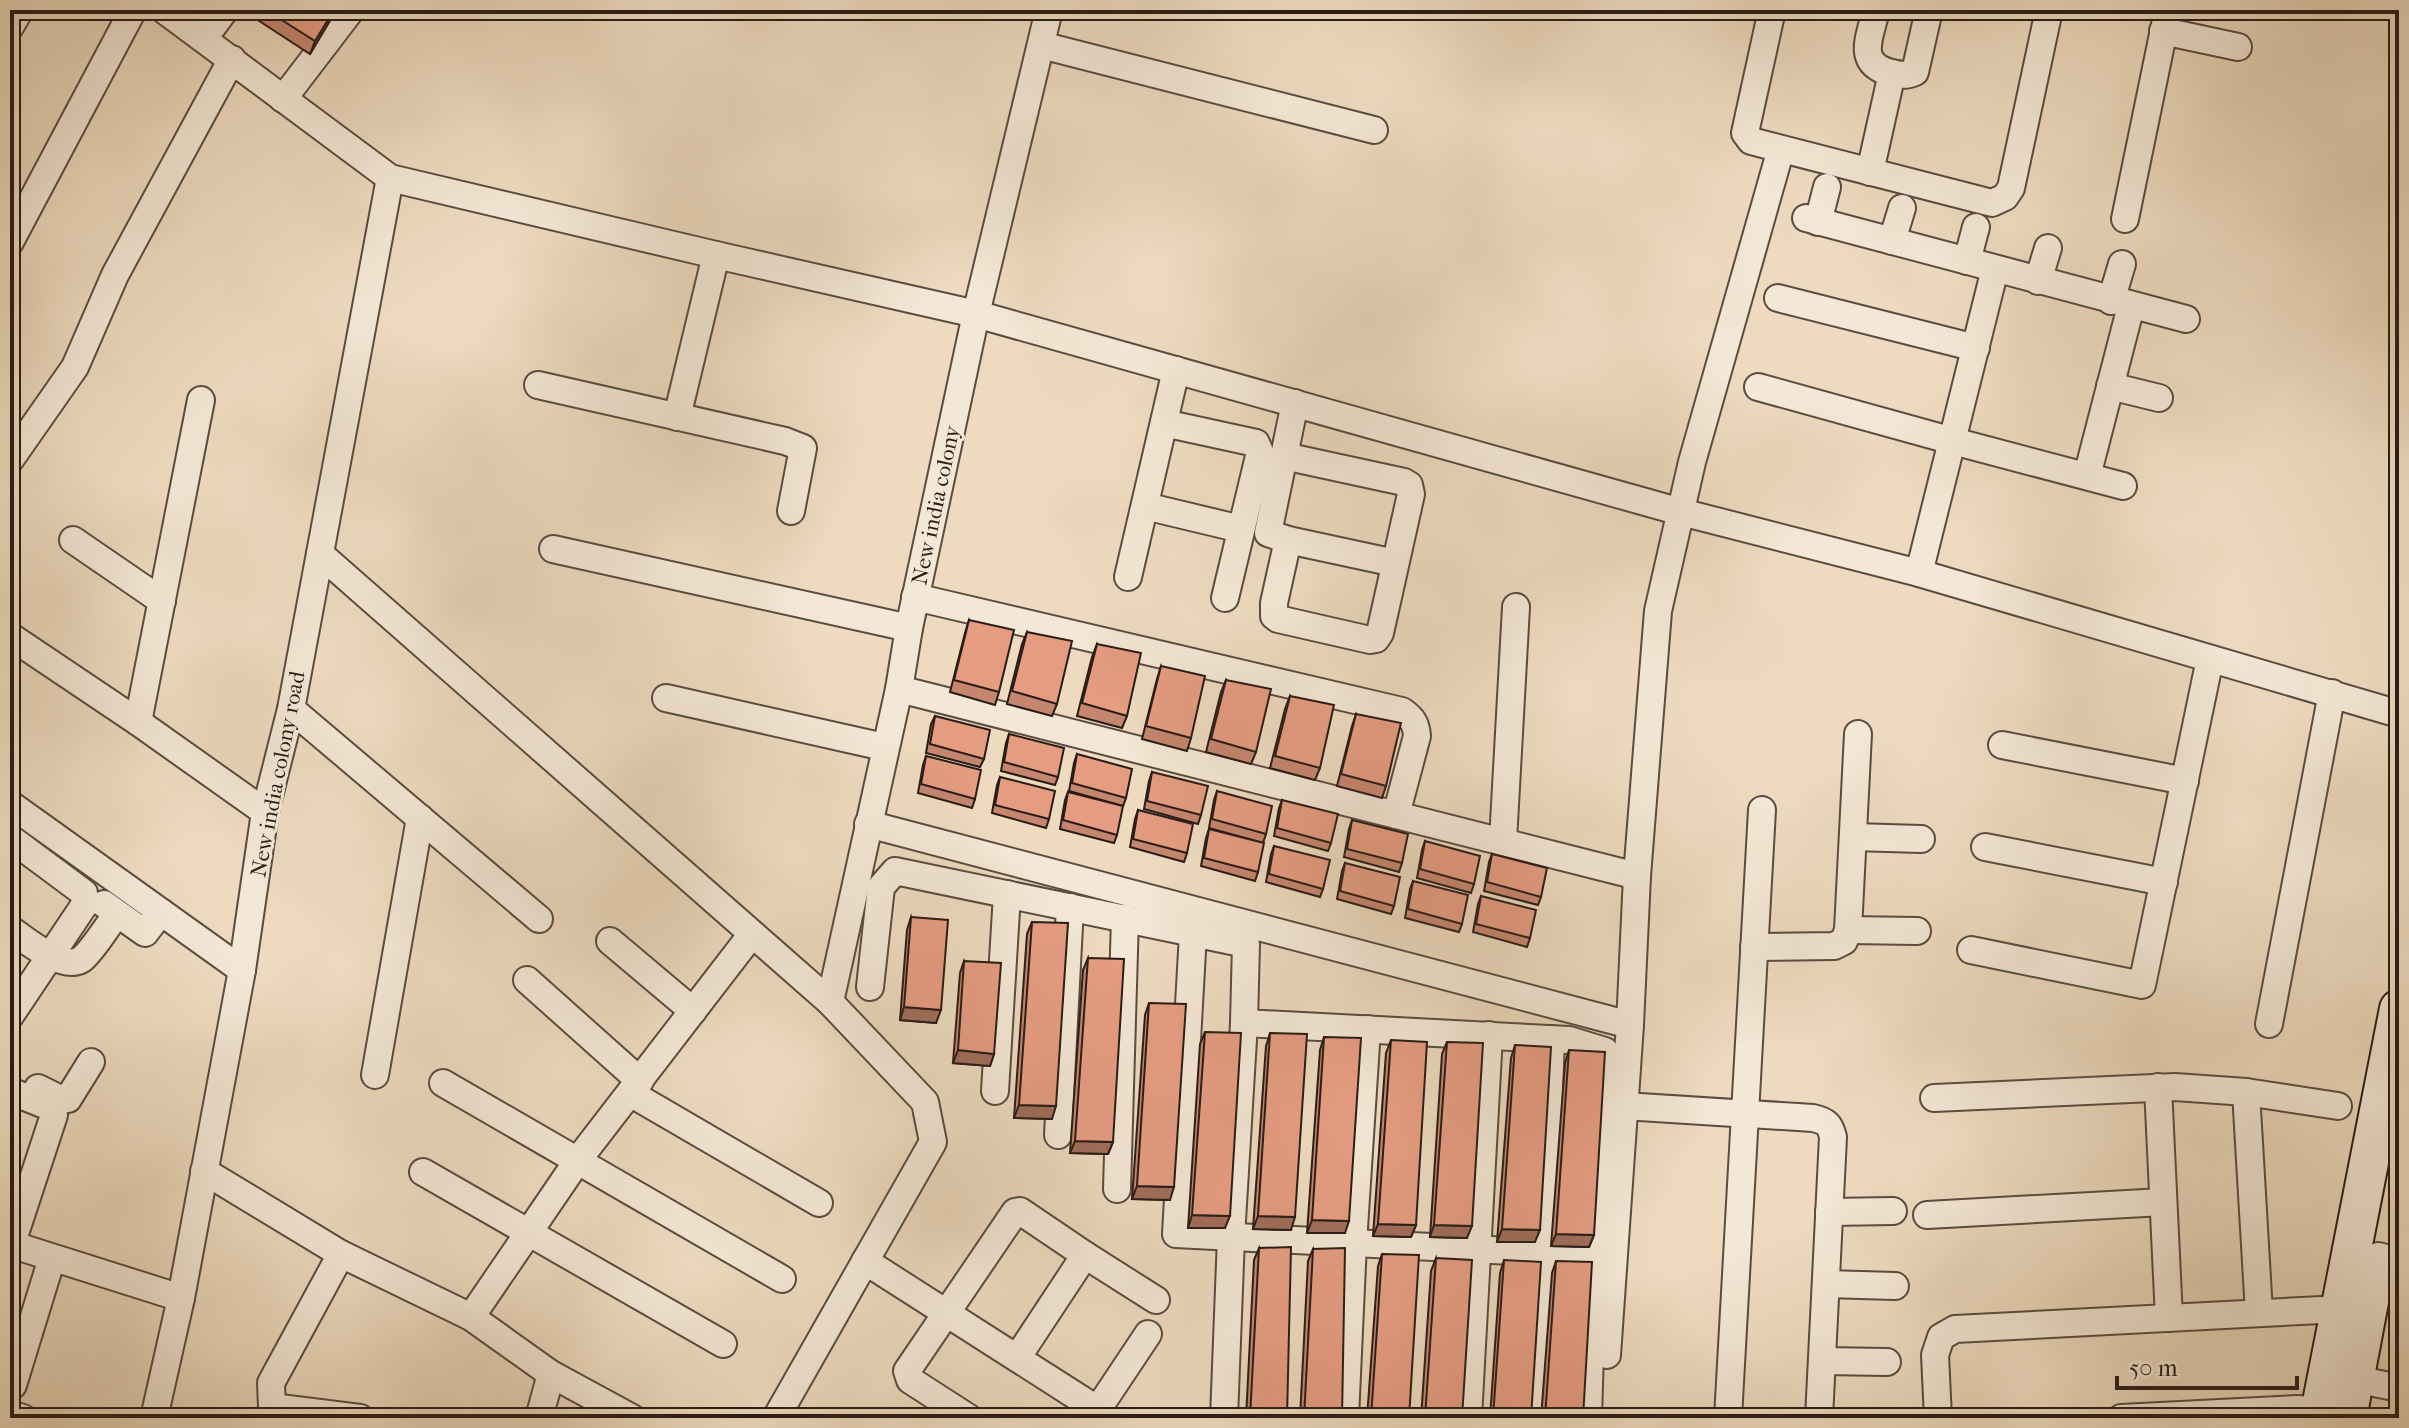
<svg xmlns="http://www.w3.org/2000/svg" width="2409" height="1428" viewBox="0 0 2409 1428" font-family="'IM FELL French Canon',serif">
<style>
.lines{fill:none;stroke-linecap:round;stroke-linejoin:round}
.street-casing{stroke:#5a4c41;stroke-width:30}
.secondary-casing{stroke:#291c17;stroke-width:42}
.street{stroke:#f3e7d5;stroke-width:26}
.secondary{stroke:#f3e7d5;stroke-width:38}
.wall{fill:#c5866f;stroke:#291c17;stroke-width:2}
.shaded-wall{fill:#a06d5a;stroke:#291c17;stroke-width:2}
.building{fill:#e59c81;stroke:#291c17;stroke-width:2}
.labels{text-anchor:middle;stroke-width:6;stroke-linejoin:round;paint-order:stroke}
.street-label{font-size:22px;fill:#291c17;stroke:#f3e7d5}
</style>
<rect width="100%" height="100%" fill="#eddabf"/>
<filter id="stains"><feTurbulence type="fractalNoise" baseFrequency=".0025" numOctaves="4"/><feColorMatrix values="0 0 0 0 .2 0 0 0 0 .09 0 0 0 0 .02 0 0 0 .5 -.17"/></filter>
<radialGradient id="worn" r=".72"><stop offset=".6" stop-color="#630" stop-opacity="0"/><stop offset="1" stop-color="#630" stop-opacity=".3"/></radialGradient>
<g class="lines">
<!-- street casing -->
<g class="street-casing">
<g id="street">
<polyline points="164,10 390,178 716,255 976,314 1681,512 1919,573 2399,714"/>
<polyline points="1772,10 1745,133 1751,141 1992,203 2005,197 2011,188 2049,10"/>
<path d="M 1876,10 C 1870,38 1855,63 1891,73 C 1901,75 1906,76 1915,72 L 1929,10"/>
<polyline points="10,27 20,10"/>
<polyline points="2163,31 2238,47"/>
<polyline points="204,38 225,10"/>
<polyline points="1041,45 1374,130"/>
<polyline points="283,99 351,10"/>
<polyline points="1870,172 1892,73"/>
<polyline points="1806,218 2186,319"/>
<polyline points="2125,219 2168,10"/>
<polyline points="1818,222 1827,187"/>
<polyline points="1892,241 1902,208"/>
<polyline points="10,242 133,10"/>
<polyline points="1967,261 1976,227"/>
<polyline points="2038,281 2048,248"/>
<polyline points="1778,298 1976,348"/>
<polyline points="2111,301 2122,264"/>
<polyline points="538,385 785,441 803,448 791,511"/>
<polyline points="2110,386 2159,398"/>
<polyline points="1758,387 1953,441 2123,486"/>
<polyline points="1295,403 1268,533 1288,540 1395,563"/>
<polyline points="677,417 716,255"/>
<polyline points="1164,423 1256,443 1260,452 1225,598"/>
<polyline points="1284,456 1404,482 1409,485 1411,494 1380,633 1376,639 1370,640 1278,619 1274,616 1274,603 1288,540"/>
<polyline points="10,460 75,367 115,275 232,59"/>
<polyline points="2087,476 2131,306"/>
<polyline points="1145,506 1241,529"/>
<polyline points="73,540 162,601"/>
<polyline points="553,549 909,628"/>
<polyline points="320,554 830,1002 925,1102 933,1142 776,1418"/>
<polyline points="1919,573 1995,269"/>
<polyline points="1128,577 1176,370"/>
<path d="M 915,597 L 1402,711 C 1412,718 1416,723 1417,736 L 1396,815"/>
<polyline points="10,636 138,722 265,812"/>
<polyline points="899,689 1637,876"/>
<polyline points="666,698 884,747"/>
<polyline points="291,709 539,919"/>
<polyline points="138,722 201,400"/>
<polyline points="2002,745 2185,781"/>
<polyline points="10,804 242,970"/>
<polyline points="868,824 1630,1025"/>
<polyline points="1853,837 1921,839"/>
<polyline points="10,838 84,893 85,904 10,1016"/>
<polyline points="1503,841 1516,607"/>
<polyline points="1985,847 2164,882"/>
<polyline points="104,904 145,933 161,912"/>
<path d="M 10,929 C 24,939 64,972 82,959 C 94,949 107,926 117,914"/>
<polyline points="1848,930 1917,931"/>
<polyline points="1193,934 1176,1234 1610,1256"/>
<polyline points="610,941 693,1011"/>
<polyline points="1754,947 1834,946 1844,941 1848,930 1858,734"/>
<polyline points="1971,950 2142,985 2210,659"/>
<polyline points="527,980 640,1081"/>
<polyline points="870,987 881,887 895,871 1246,944 1244,1023 1569,1040 1605,1051 1593,1255 1588,1418"/>
<polyline points="830,1002 899,689 909,628 976,314 1049,10"/>
<polyline points="2269,1024 2332,693"/>
<polyline points="375,1075 420,818"/>
<polyline points="443,1083 782,1279"/>
<polyline points="2158,1087 2169,1318"/>
<polyline points="38,1088 62,1100 68,1099 91,1062"/>
<polyline points="10,1091 50,1107 54,1115 10,1249"/>
<polyline points="995,1091 1007,894"/>
<polyline points="2246,1092 2259,1313"/>
<polyline points="630,1093 819,1203"/>
<polyline points="1934,1098 2175,1087 2246,1092 2338,1106"/>
<path d="M 1624,1106 L 1813,1118 C 1826,1121 1830,1124 1833,1137 L 1819,1418"/>
<polyline points="1058,1135 1070,907"/>
<polyline points="204,1171 341,1254 471,1317 551,1374 632,1418"/>
<polyline points="423,1172 723,1344"/>
<polyline points="1117,1189 1125,918"/>
<polyline points="1829,1212 1893,1211"/>
<polyline points="1927,1215 2163,1202"/>
<polyline points="10,1244 181,1298"/>
<polyline points="341,1254 271,1383 272,1407 360,1418"/>
<polyline points="1085,1255 1156,1300"/>
<polyline points="2378,1256 2399,1261"/>
<polyline points="865,1261 1098,1410"/>
<polyline points="1826,1284 1895,1286"/>
<polyline points="471,1317 578,1160 752,934"/>
<polyline points="1607,1355 1630,1025 1637,876 1658,611 1692,462 1779,156"/>
<polyline points="1822,1361 1887,1362"/>
<polyline points="2355,1379 2399,1388"/>
<polyline points="13,1385 52,1258"/>
<polyline points="10,1414 23,1418"/>
<polyline points="154,1418 181,1298 242,970 265,812 291,709 390,178"/>
<polyline points="539,1418 551,1374"/>
<polyline points="969,1418 910,1380 907,1371 1015,1212 1020,1211 1085,1255 1017,1358"/>
<polyline points="1092,1418 1148,1334"/>
<polyline points="1224,1418 1231,1237 1244,1023"/>
<polyline points="1345,1418 1353,1243 1367,1029"/>
<polyline points="1468,1418 1489,1035"/>
<polyline points="1534,1418 1543,1252 1551,1039"/>
<polyline points="1728,1418 1762,810"/>
<polyline points="1938,1418 1935,1355 1941,1337 1955,1329 2341,1309"/>
<polyline points="2121,1418 2296,1409 2321,1410"/>
</g>
</g>
<!-- secondary casing -->
<g class="secondary-casing">
<g id="secondary">
<polyline points="2319,1418 2399,1009"/>
<polyline points="2347,1418 2374,1275"/>
</g>
</g>
<!-- street -->
<use href="#street" class="street"/>
<!-- secondary -->
<use href="#secondary" class="secondary"/>
</g>
<!-- wall -->
<g class="wall">
<polygon points="252,10 336,10 310,54 250,15"/>
<polygon points="969,620 999,692 995,705 950,692 965,633"/>
<polygon points="1027,632 1057,704 1052,716 1007,704 1022,644"/>
<polygon points="1097,644 1127,716 1122,728 1077,716 1092,657"/>
<polygon points="1161,666 1191,738 1187,751 1142,739 1157,679"/>
<polygon points="1226,680 1256,752 1251,764 1206,752 1221,692"/>
<polygon points="1290,696 1320,768 1315,780 1270,768 1285,709"/>
<polygon points="1356,714 1386,786 1382,798 1337,786 1352,726"/>
<polygon points="935,716 984,759 980,767 926,753 931,724"/>
<polygon points="1009,734 1058,777 1055,785 1001,771 1006,743"/>
<polygon points="1077,754 1126,798 1123,806 1069,791 1074,763"/>
<polygon points="926,756 975,799 972,808 918,793 923,765"/>
<polygon points="1152,772 1201,815 1198,824 1144,809 1149,781"/>
<polygon points="1000,777 1049,819 1046,828 992,813 997,785"/>
<polygon points="1217,791 1266,834 1263,843 1209,828 1214,800"/>
<polygon points="1068,792 1117,835 1114,843 1060,829 1065,800"/>
<polygon points="1282,800 1331,843 1328,851 1274,836 1279,808"/>
<polygon points="1138,810 1187,853 1184,862 1130,847 1135,819"/>
<polygon points="1352,820 1402,863 1399,872 1344,857 1349,829"/>
<polygon points="1209,829 1258,872 1255,881 1201,866 1206,838"/>
<polygon points="1425,841 1474,884 1471,893 1417,878 1422,850"/>
<polygon points="1274,846 1323,889 1320,897 1266,882 1271,854"/>
<polygon points="1492,854 1541,897 1538,905 1484,891 1489,862"/>
<polygon points="1345,863 1394,906 1391,914 1337,899 1342,871"/>
<polygon points="1413,881 1462,924 1459,932 1405,918 1410,889"/>
<polygon points="1481,896 1530,938 1527,947 1473,932 1478,904"/>
<polygon points="911,917 936,1023 900,1020 907,930"/>
<polygon points="1032,922 1052,1119 1014,1118 1027,934"/>
<polygon points="1088,958 1113,1142 1108,1154 1070,1153 1083,970"/>
<polygon points="964,961 994,1054 990,1066 953,1063 960,973"/>
<polygon points="1149,1003 1170,1200 1132,1199 1145,1015"/>
<polygon points="1205,1032 1225,1228 1188,1228 1200,1044"/>
<polygon points="1270,1033 1291,1230 1253,1229 1266,1046"/>
<polygon points="1324,1037 1345,1233 1307,1233 1320,1050"/>
<polygon points="1391,1040 1416,1225 1411,1237 1373,1236 1386,1053"/>
<polygon points="1447,1042 1467,1238 1430,1237 1442,1054"/>
<polygon points="1515,1045 1535,1242 1497,1242 1511,1058"/>
<polygon points="1569,1050 1594,1235 1589,1247 1551,1246 1565,1063"/>
<polygon points="1259,1248 1287,1418 1246,1418 1254,1260"/>
<polygon points="1313,1249 1342,1418 1300,1418 1308,1261"/>
<polygon points="1382,1254 1409,1418 1367,1418 1378,1266"/>
<polygon points="1436,1258 1462,1418 1421,1418 1431,1271"/>
<polygon points="1504,1260 1531,1418 1490,1418 1500,1273"/>
<polygon points="1556,1261 1583,1418 1541,1418 1552,1273"/>
</g>
<!-- shaded-wall -->
<g class="shaded-wall">
<polygon points="334,10 336,10 334,14 310,54 315,41"/>
<polygon points="904,1007 941,1010 936,1023 900,1020"/>
<polygon points="958,1050 994,1054 990,1066 953,1063"/>
<polygon points="1019,1105 1056,1106 1052,1119 1014,1118"/>
<polygon points="1075,1141 1113,1142 1108,1154 1070,1153"/>
<polygon points="1137,1186 1174,1187 1170,1200 1132,1199"/>
<polygon points="1192,1215 1230,1216 1225,1228 1188,1228"/>
<polygon points="1258,1216 1295,1217 1291,1230 1253,1229"/>
<polygon points="1312,1220 1349,1221 1345,1233 1307,1233"/>
<polygon points="1378,1224 1416,1225 1411,1237 1373,1236"/>
<polygon points="1434,1225 1472,1226 1467,1238 1430,1237"/>
<polygon points="1502,1229 1540,1230 1535,1242 1497,1242"/>
<polygon points="1556,1234 1594,1235 1589,1247 1551,1246"/>
</g>
<!-- building -->
<g class="building">
<polygon points="266,10 334,10 315,41"/>
<polygon points="969,620 1014,630 999,692 954,680"/>
<polygon points="1027,632 1072,641 1057,704 1012,691"/>
<polygon points="1097,644 1141,653 1127,716 1082,703"/>
<polygon points="1161,666 1205,676 1191,738 1146,726"/>
<polygon points="1226,680 1271,689 1256,752 1211,739"/>
<polygon points="1290,696 1334,705 1320,768 1275,756"/>
<polygon points="1356,714 1401,723 1386,786 1341,774"/>
<polygon points="935,716 990,730 984,759 930,744"/>
<polygon points="1009,734 1064,748 1058,777 1004,762"/>
<polygon points="1077,754 1132,769 1126,798 1072,783"/>
<polygon points="926,756 981,770 975,799 921,784"/>
<polygon points="1152,772 1208,786 1201,815 1147,801"/>
<polygon points="1000,777 1055,791 1049,819 995,805"/>
<polygon points="1217,791 1272,806 1266,834 1212,819"/>
<polygon points="1068,792 1123,806 1117,835 1063,820"/>
<polygon points="1282,800 1338,814 1331,843 1277,828"/>
<polygon points="1138,810 1193,824 1187,853 1133,839"/>
<polygon points="1352,820 1408,834 1402,863 1347,849"/>
<polygon points="1209,829 1264,843 1258,872 1204,858"/>
<polygon points="1425,841 1480,856 1474,884 1420,869"/>
<polygon points="1274,846 1330,860 1323,889 1269,874"/>
<polygon points="1492,854 1547,868 1541,897 1487,882"/>
<polygon points="1345,863 1400,877 1394,906 1340,891"/>
<polygon points="1413,881 1468,895 1462,924 1408,909"/>
<polygon points="1481,896 1536,910 1530,938 1476,924"/>
<polygon points="911,917 948,920 941,1010 904,1007"/>
<polygon points="1032,922 1068,923 1056,1106 1019,1105"/>
<polygon points="1088,958 1124,959 1113,1142 1075,1141"/>
<polygon points="964,961 1001,963 994,1054 958,1050"/>
<polygon points="1149,1003 1186,1004 1174,1187 1137,1186"/>
<polygon points="1205,1032 1241,1033 1230,1216 1192,1215"/>
<polygon points="1270,1033 1307,1034 1295,1217 1258,1216"/>
<polygon points="1324,1037 1361,1038 1349,1221 1312,1220"/>
<polygon points="1391,1040 1427,1042 1416,1225 1378,1224"/>
<polygon points="1447,1042 1483,1043 1472,1226 1434,1225"/>
<polygon points="1515,1045 1551,1047 1540,1230 1502,1229"/>
<polygon points="1569,1050 1605,1052 1594,1235 1556,1234"/>
<polygon points="1291,1247 1287,1418 1250,1418 1259,1248"/>
<polygon points="1345,1248 1342,1418 1304,1418 1313,1249"/>
<polygon points="1382,1254 1419,1255 1409,1418 1371,1418"/>
<polygon points="1436,1258 1472,1260 1462,1418 1425,1418"/>
<polygon points="1504,1260 1541,1262 1531,1418 1493,1418"/>
<polygon points="1556,1261 1592,1262 1583,1418 1545,1418"/>
</g>
<g class="labels">
<!-- street labels -->
<g class="street-label">
<text transform="translate(935 505) rotate(-78)" y="8">New india colony</text>
<text transform="translate(277 774) rotate(-79)" y="8">New india colony road</text>
</g>
</g>
<!-- margin -->
<rect width="2409" height="1428" fill="none" stroke="#eddabf" stroke-width="40"/>
<rect x="12" y="12" width="2385" height="1404" fill="none" stroke="#291c17" stroke-width="4"/>
<rect x="20" y="20" width="2369" height="1388" fill="none" stroke="#291c17" stroke-width="2"/>
<!-- scale -->
<path d="M2117 1376v12h180v-12" fill="none" stroke="#291c17" stroke-width="4"/>
<text x="2129" y="1376" font-size="24" fill="#291c17" stroke="#f3e7d5" stroke-width="6" paint-order="stroke">50 m</text>
<rect width="100%" height="100%" filter="url(#stains)"/>
<rect width="100%" height="100%" fill="url(#worn)"/>
</svg>
